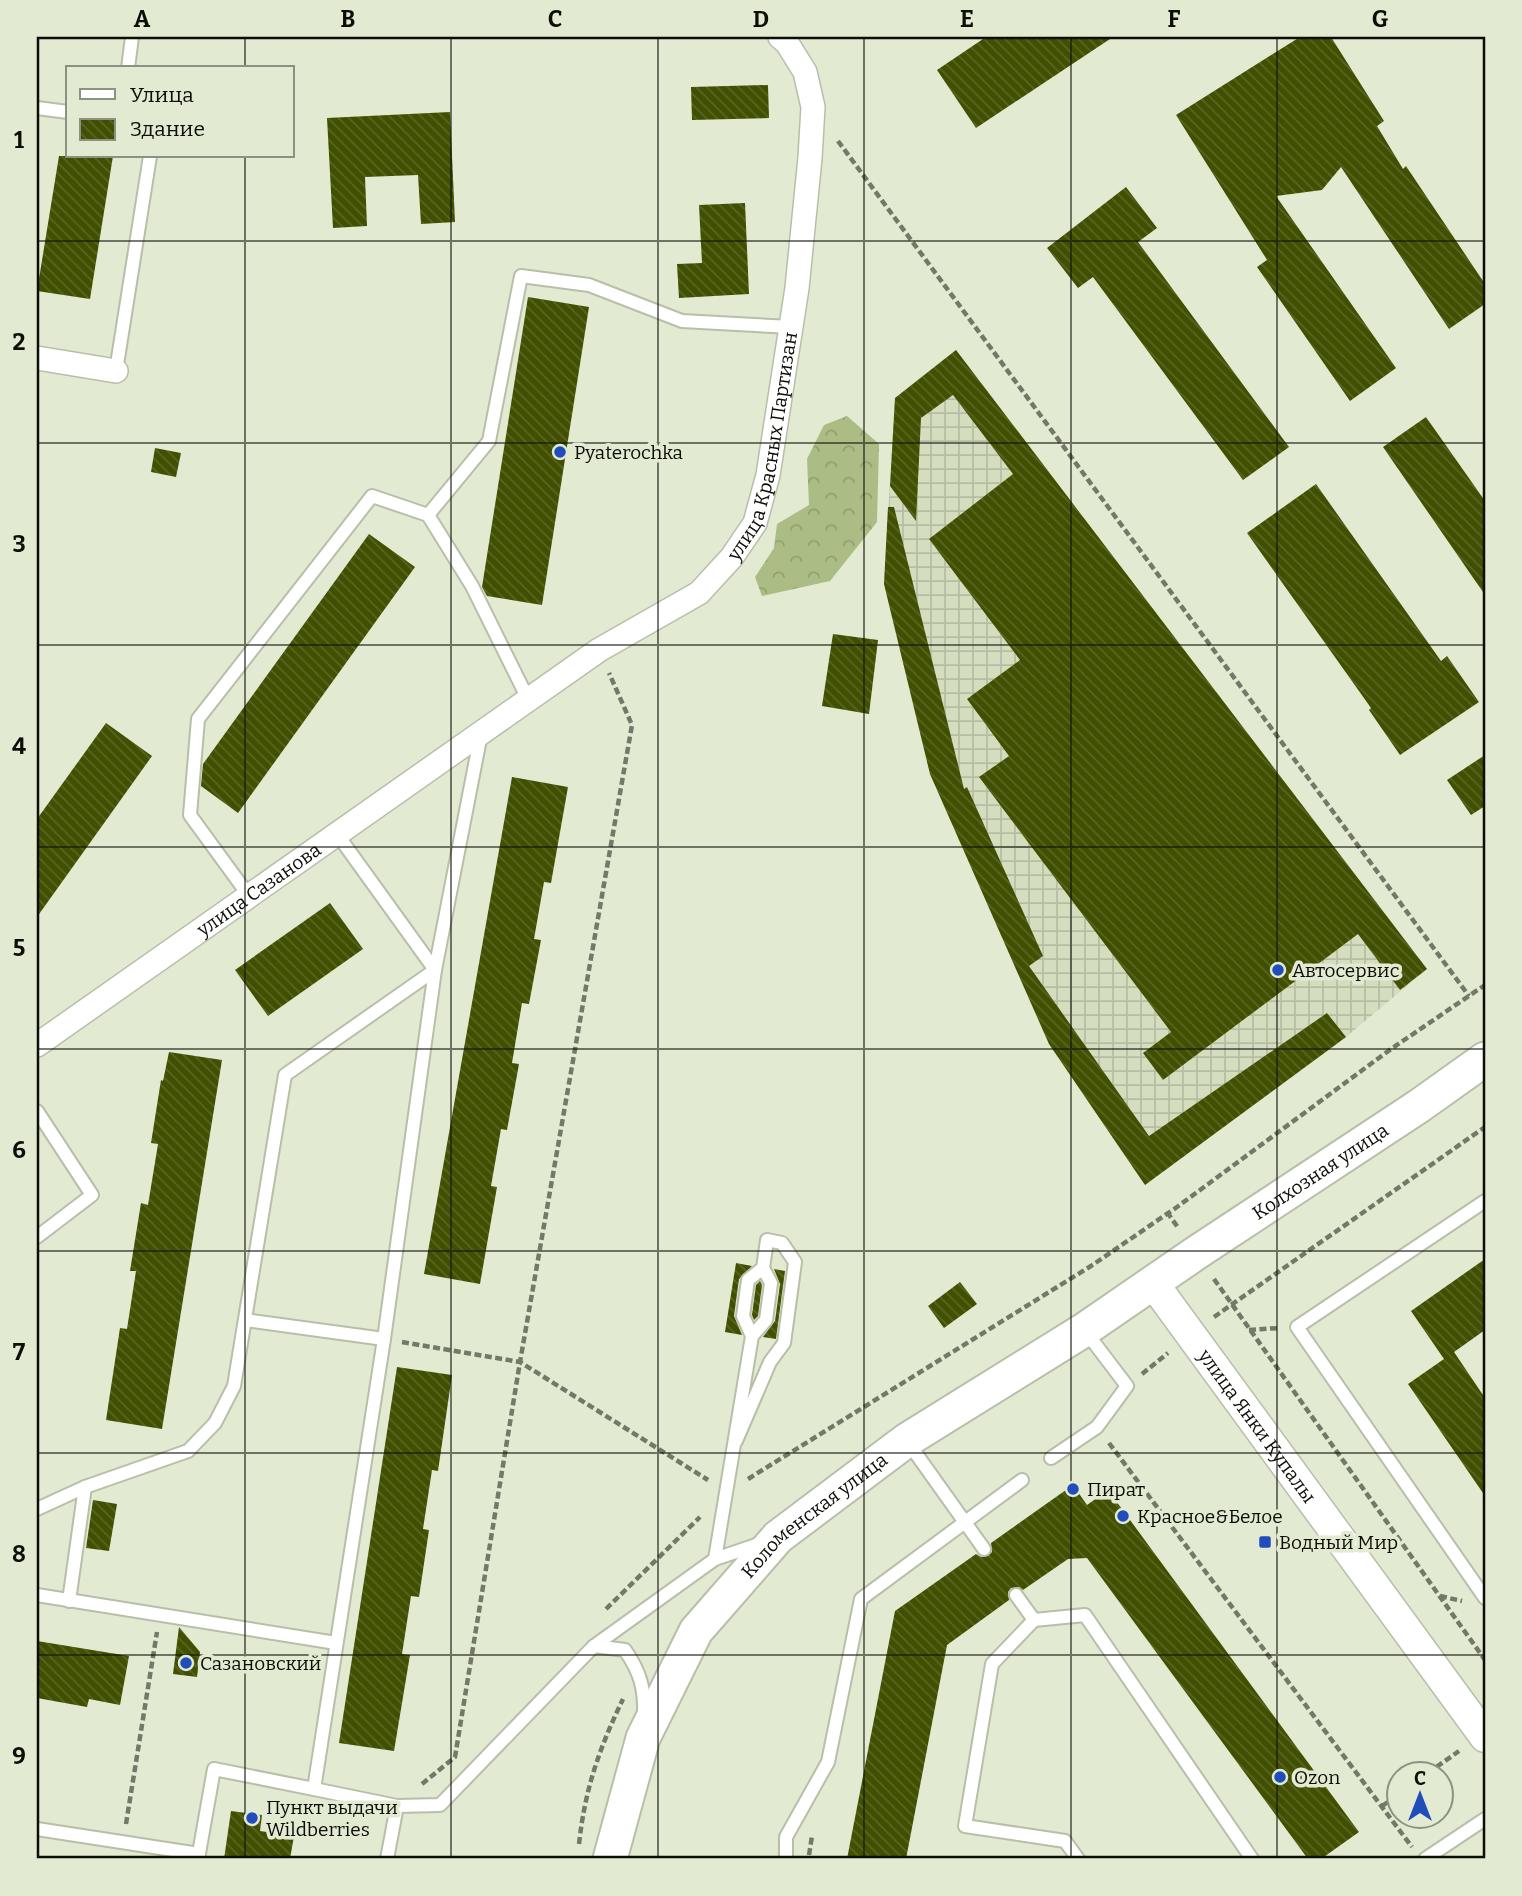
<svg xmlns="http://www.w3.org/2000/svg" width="1522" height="1896" viewBox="0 0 1522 1896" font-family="Bitter,serif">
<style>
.industrial{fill:url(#industrial-grid)}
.forest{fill:url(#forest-crowns)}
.building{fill:url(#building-back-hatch)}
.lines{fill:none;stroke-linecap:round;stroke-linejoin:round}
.service-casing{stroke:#b8bfa9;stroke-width:16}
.minor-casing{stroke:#b8bfa9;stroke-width:26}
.tertiary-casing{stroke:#b8bfa9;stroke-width:33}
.secondary-casing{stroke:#b8bfa9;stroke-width:37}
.path{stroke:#737868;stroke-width:4.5;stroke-dasharray:7 3.5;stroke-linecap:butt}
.service{stroke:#fff;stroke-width:12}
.minor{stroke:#fff;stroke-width:23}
.tertiary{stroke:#fff;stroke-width:30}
.secondary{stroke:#fff;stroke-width:33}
.grid{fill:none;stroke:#0c0e07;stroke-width:2;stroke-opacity:0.55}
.poi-dot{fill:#214dba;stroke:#e2ead2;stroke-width:2.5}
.labels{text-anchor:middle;stroke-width:7;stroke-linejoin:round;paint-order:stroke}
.street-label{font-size:19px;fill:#0c0e07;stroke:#e2ead2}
.poi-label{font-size:19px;fill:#0c0e07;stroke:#e2ead2;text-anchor:start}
.neatline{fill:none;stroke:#0c0e07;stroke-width:2.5}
.grid-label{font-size:23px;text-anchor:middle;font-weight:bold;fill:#0c0e07}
</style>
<defs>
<pattern id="industrial-grid" width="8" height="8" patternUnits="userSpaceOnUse" patternTransform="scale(1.75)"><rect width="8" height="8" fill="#d4debf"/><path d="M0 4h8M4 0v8" fill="none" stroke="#b5bda3"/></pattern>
<pattern id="forest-crowns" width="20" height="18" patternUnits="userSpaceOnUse" patternTransform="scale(1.75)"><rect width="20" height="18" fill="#abbc84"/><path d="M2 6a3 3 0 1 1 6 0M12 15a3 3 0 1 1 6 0" fill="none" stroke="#92a070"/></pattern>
<pattern id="building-back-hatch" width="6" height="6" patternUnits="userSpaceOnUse" patternTransform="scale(1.75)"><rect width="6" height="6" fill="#405000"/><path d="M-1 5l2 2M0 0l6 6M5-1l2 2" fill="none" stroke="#586524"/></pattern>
</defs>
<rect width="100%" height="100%" fill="#e2ead2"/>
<!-- industrial -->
<polygon class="industrial" points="956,350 1427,969 1346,1037 1145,1185 1049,1044 930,774 884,584 895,398"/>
<!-- forest -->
<polygon class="forest" points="847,416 879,444 877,522 830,581 762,596 755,577 774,548 777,524 809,505 807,459 824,425"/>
<!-- building -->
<g class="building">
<polygon points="986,37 1113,37 976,128 937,70"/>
<polygon points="1300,37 1331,37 1384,121 1377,126 1403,169 1406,166 1485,284 1485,304 1449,329 1341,167 1322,190 1276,196 1396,368 1350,401 1257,267 1267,260 1176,115"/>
<polygon points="768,85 769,118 692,120 691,87"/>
<polygon points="450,112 455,222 421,224 418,175 365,177 367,226 333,228 327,118"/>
<polygon points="59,156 113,156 90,299 37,291"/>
<polygon points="1126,187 1157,228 1138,242 1289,447 1243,480 1093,277 1078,288 1047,248"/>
<polygon points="745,203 749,294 679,298 677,264 702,263 699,205"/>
<polygon points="528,297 589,307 542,605 487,596 482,587"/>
<polygon points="956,350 1427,969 1400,990 1358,934 1163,1080 1143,1053 1171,1032 979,777 1009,756 967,699 1020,660 929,539 1013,474 953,395 921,418 916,521 890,486 895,398"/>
<polygon points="1426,417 1485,501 1485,595 1383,447"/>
<polygon points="155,448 181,453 176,477 151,472"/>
<polygon points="1316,484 1441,661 1447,656 1479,702 1400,755 1369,710 1371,708 1247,533"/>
<polygon points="888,507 894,507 964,789 967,787 1043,956 1029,966 1149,1136 1327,1013 1346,1037 1145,1185 1049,1044 930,774 884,584"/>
<polygon points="369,534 415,567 238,813 201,786 203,764"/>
<polygon points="833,634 878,640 869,714 822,706"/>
<polygon points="106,723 152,756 37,917 37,819"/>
<polygon points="1485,755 1485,806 1471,815 1447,780"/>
<polygon points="512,777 568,787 551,883 544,882 534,939 541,940 529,1004 522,1003 512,1063 519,1064 507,1130 501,1129 491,1186 497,1187 480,1284 424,1274"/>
<polygon points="330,903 363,949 268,1016 235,970"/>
<polygon points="169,1052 222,1060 162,1429 106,1420 120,1328 127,1329 136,1271 130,1271 141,1203 148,1205 158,1144 151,1143 161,1080 163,1081"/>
<polygon points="1485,1259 1485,1330 1454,1352 1485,1398 1485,1496 1408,1384 1444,1359 1411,1311"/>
<polygon points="736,1263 752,1266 739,1279 734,1316 742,1335 725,1332"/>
<polygon points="774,1269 785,1271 776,1339 763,1337 775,1321 780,1284"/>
<polygon points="760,1281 762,1285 758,1316 754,1320 752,1315 756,1285"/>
<polygon points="960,1282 977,1304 944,1328 928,1306"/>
<polygon points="397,1367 452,1375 438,1471 432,1470 423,1529 429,1530 419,1597 411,1596 402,1654 410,1655 394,1751 339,1743"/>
<polygon points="1073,1485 1087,1505 1108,1490 1359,1832 1321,1859 1308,1859 1087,1558 1068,1559 1023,1590 1019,1587 1011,1588 1008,1592 1009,1600 947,1645 906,1859 847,1859 895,1611 976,1554 981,1557 988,1556 992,1552 991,1543"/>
<polygon points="93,1500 117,1504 109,1551 86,1548"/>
<polygon points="179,1627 200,1652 197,1677 173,1674"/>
<polygon points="37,1641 129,1656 120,1705 89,1699 87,1707 37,1698"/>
<polygon points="231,1811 262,1815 260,1831 294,1836 290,1859 224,1859"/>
</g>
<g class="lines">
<!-- service casing -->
<g class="service-casing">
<g id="service">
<polyline points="128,68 132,37"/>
<polyline points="37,108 68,112"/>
<polyline points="116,371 150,156"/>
<polyline points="428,515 489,441 521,276 589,285 682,321 791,327"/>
<polyline points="481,734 435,970 384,1339 314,1789 397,1806 440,1805 594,1646 715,1559 762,1543"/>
<polyline points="249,896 190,815 198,719 372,496 428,515 472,586 528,699"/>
<polyline points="37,1111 92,1195 37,1237"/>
<polyline points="1485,1201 1297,1327 1485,1598"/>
<polyline points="245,1320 384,1339"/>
<polyline points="752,1336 743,1316 748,1280 763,1268"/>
<polyline points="907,1441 984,1549"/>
<polyline points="1051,1458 1097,1427 1127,1386 1086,1332"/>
<polyline points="37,1509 85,1487 188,1451 215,1423 234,1386 285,1075 435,970 337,834"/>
<polyline points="715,1559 752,1336 766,1320 771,1283 763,1268 767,1240 782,1243 795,1262 784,1343 770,1362 736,1441"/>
<polyline points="37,1595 336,1643"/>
<polyline points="1016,1595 1034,1620 992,1664 965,1826 1065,1841 1078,1859"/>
<polyline points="69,1601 85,1487"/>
<polyline points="1034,1620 1085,1615 1252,1859"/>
<path d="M 594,1646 L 625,1650 C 640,1672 645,1688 644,1715"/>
<polyline points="37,1829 199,1854"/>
<polyline points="198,1859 214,1769 314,1789"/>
<polyline points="387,1859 397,1806"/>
<polyline points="786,1859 786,1837 828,1762 861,1599 1022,1480"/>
<polyline points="1425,1859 1485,1819"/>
</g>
</g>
<!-- minor casing -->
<g class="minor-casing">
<g id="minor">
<polyline points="37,358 116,371"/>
<path id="s1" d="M 37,1045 L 599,650 L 699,593 L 732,557 L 755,523 L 768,475 L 797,288 L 810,158 L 813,107 L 805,72 L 787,43 L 780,37"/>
</g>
</g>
<!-- tertiary casing -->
<g class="tertiary-casing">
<g id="tertiary">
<path id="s2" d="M 1153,1283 L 1485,1737"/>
</g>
</g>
<!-- secondary casing -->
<g class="secondary-casing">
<g id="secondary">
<path id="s3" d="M 610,1859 L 643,1738 L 696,1631 L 778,1537 L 907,1440 L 1084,1330 L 1196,1253 L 1419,1106 L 1485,1059"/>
</g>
</g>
<!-- path -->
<g class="path">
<polyline points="838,141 1469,996"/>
<polyline points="1167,1212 1179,1229"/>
<polyline points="1214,1279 1485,1660"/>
<polyline points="1214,1317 1485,1127"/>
<polyline points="1249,1330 1279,1328"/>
<polyline points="402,1342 520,1362 708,1480"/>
<polyline points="1142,1374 1168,1353"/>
<polyline points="1109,1443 1412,1847"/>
<polyline points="748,1479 1091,1266 1177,1207 1391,1049 1485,985"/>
<polyline points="1440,1596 1462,1601"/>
<polyline points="606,1609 700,1517"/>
<polyline points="1428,1773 1459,1751"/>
<polyline points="422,1784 455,1757 520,1362 632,725 609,673"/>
<polyline points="1382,1806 1400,1794"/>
<polyline points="126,1824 157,1632"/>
<path d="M 579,1844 C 585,1789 599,1749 623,1699"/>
<polyline points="809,1855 812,1836"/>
</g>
<!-- service -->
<use href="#service" class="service"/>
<!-- minor -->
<use href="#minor" class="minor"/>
<!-- tertiary -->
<use href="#tertiary" class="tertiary"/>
<!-- secondary -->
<use href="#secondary" class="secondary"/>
</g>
<!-- grid -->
<path class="grid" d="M 245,37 L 245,68M 451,37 L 451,1859M 658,37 L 658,1859M 864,37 L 864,1859M 1071,37 L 1071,1859M 1277,37 L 1277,1859M 245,156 L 245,1859M 37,241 L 1485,241M 37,443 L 1485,443M 37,645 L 1485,645M 37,847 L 1485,847M 37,1049 L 1485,1049M 37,1251 L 1485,1251M 37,1453 L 1485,1453M 37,1655 L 1485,1655"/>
<!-- markers -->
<g class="poi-dot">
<circle cx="560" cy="452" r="7"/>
<circle cx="1278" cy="970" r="7"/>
<circle cx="1073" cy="1489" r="7"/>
<circle cx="1123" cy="1516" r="7"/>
<rect x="1258" y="1535" width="14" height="14" rx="3.5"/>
<circle cx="186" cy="1663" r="7"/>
<circle cx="1280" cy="1777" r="7"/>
<circle cx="252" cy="1818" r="7"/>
</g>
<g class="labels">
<!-- street labels -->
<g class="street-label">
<text dy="7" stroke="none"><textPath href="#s1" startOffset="968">улица Красных Партизан</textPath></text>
<text dy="7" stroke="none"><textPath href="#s1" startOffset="271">улица Сазанова</textPath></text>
<text dy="7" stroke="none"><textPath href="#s3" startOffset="1024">Колхозная улица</textPath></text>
<text dy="7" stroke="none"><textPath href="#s2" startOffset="177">улица Янки Купалы</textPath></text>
<text dy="7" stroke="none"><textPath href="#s3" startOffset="411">Коломенская улица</textPath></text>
</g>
<!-- poi labels -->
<g class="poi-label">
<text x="574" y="459">Pyaterochka</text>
<text x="1292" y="977">Автосервис</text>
<text x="1087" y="1496">Пират</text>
<text x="1137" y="1523">Красное&amp;Белое</text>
<text x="1279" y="1549">Водный Мир</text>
<text x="200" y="1670">Сазановский</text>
<text x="1294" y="1784">Ozon</text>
<text x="266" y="1814">Пункт выдачи<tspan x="266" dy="22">Wildberries</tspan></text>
</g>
</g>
<!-- border -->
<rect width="1522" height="1896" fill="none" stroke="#e2ead2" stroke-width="77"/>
<!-- legend -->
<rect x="66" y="66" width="228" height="91" fill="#e2ead2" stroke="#8c9281" stroke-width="2"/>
<rect x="80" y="89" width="35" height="10" fill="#ffffff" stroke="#8c9281" stroke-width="2"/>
<text x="130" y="102" font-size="21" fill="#0c0e07">Улица</text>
<rect x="80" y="119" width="35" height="21" fill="url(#building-back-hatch)" stroke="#8c9281" stroke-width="2"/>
<text x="130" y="136" font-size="21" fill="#0c0e07">Здание</text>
<!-- north arrow -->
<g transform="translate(1420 1795)"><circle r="33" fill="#e2ead2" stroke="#8c9281" stroke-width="2"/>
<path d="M0-5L12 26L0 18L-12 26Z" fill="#214dba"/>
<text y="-10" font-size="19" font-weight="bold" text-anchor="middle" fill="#0c0e07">С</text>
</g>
<rect x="38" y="38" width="1446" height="1819" class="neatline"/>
<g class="grid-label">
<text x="142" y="27">A</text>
<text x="348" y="27">B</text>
<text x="555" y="27">C</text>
<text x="761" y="27">D</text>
<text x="967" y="27">E</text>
<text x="1174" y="27">F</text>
<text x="1380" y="27">G</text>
<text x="19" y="148">1</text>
<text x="19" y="350">2</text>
<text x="19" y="552">3</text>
<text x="19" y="754">4</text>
<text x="19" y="956">5</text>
<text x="19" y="1158">6</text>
<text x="19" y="1360">7</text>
<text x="19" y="1562">8</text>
<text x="19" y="1764">9</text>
</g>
</svg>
